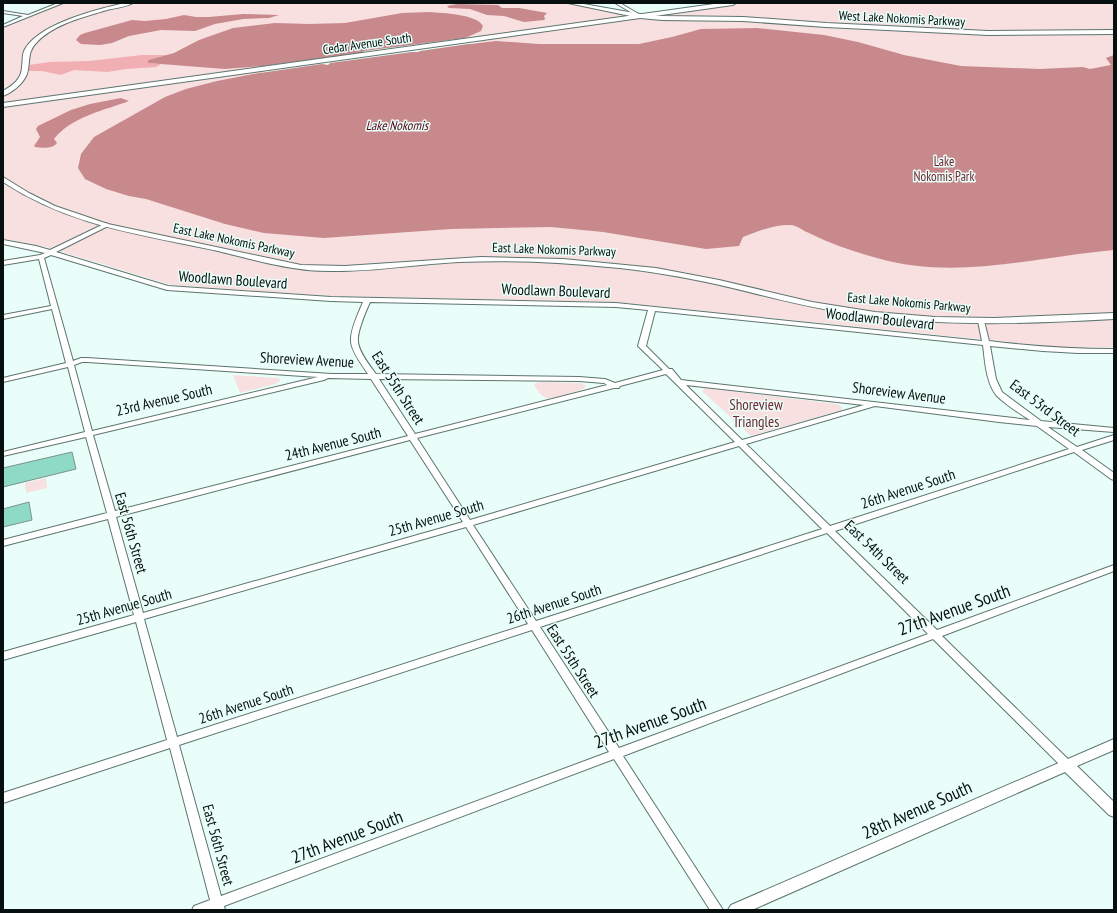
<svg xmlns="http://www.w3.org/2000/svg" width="1117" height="913" viewBox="0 0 1117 913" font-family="'PT Sans Narrow',sans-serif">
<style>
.green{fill:#f8dfe0}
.forest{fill:#f1afb3}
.water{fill:#c8898d}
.pier{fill:#e9fef8}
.building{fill:#8fd9c7;stroke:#7b938c}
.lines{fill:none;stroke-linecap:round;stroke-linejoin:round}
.minor-casing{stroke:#5d756f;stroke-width:2}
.tertiary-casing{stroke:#5d756f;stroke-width:2}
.secondary-casing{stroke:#5d756f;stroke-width:2}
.minor{fill:#fff;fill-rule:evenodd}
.tertiary{fill:#fff;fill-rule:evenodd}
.secondary{fill:#fff;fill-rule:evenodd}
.labels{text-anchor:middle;stroke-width:3;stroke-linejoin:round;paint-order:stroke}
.far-street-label{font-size:13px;fill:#07100e;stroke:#e9fef8}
.far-water-label{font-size:13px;font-style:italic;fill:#540719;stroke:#e9fef8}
.far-park-label{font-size:13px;fill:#722630;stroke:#e9fef8}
.street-label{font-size:15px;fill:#07100e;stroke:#e9fef8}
.park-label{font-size:15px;fill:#722630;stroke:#e9fef8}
.near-street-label{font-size:18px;fill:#07100e;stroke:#e9fef8}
</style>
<rect width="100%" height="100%" fill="#e9fef8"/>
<!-- green -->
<g class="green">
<polygon points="65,3 564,3 646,18 743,3 1114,3 1114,347 1085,348 1056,347 616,302 328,296 171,285 46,247 3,239 3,28"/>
<polygon points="233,375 278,378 280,379 279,382 275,384 240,393"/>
<path d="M 540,382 L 581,383 L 586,386 L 583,389 C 576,391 553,400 546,398 C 541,396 536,389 534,384 Z"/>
<polygon points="705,388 837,404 841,406 842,410 751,436 702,391"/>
<polygon points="46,478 47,488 26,493 25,483"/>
</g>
<!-- forest -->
<polygon class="forest" points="142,55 166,55 148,60 148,63 161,64 156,67 126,69 107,72 74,70 61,75 42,71 29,71 29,65 50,62 89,61"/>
<!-- water -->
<g class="water">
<polygon points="457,4 498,5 502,8 519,8 547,13 544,16 545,19 544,20 524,22 504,16 487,15 470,9 449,8 447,6"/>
<path d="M 430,12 C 442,13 477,14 483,26 L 481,31 L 463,39 L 470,44 L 496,41 L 539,44 L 639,44 L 672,37 L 701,29 L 757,28 L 824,35 L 858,42 L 904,55 L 961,66 L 1039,69 L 1083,67 L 1090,69 L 1111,65 L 1106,58 L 1114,55 L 1114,250 C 1034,257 956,281 877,258 C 854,252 831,244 809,233 C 803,231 797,225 790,225 C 773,225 758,231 743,237 L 739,246 L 706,249 L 603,232 L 551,227 L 451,229 L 324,238 L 264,233 L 225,224 L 146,199 L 129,196 L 106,189 L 85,179 L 78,168 L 81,154 L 94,137 L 165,97 L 186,89 L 217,81 L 269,71 L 263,66 L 225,69 L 148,63 L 148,60 L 174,53 L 199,40 L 233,28 L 275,23 L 309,24 L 345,23 L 402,13 Z"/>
<polygon points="243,14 279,15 269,18 243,19 215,24 195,31 161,30 129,36 112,43 100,45 81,44 76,40 80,35 85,33 132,20 145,21 166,19 184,15 196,17 209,17"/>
<path d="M 121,98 L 129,101 C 105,110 71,117 54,139 L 57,143 C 53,149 42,148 35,147 L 34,146 L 40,137 L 36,129 L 38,126 L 71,110 L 90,104 Z"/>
</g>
<!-- pier -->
<polygon class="pier" points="473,37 467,40 470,42 482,42 420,51 418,52 412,52 330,63 328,65 322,64 260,73 266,71 263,68 256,67 362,53 364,51"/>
<!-- building -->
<g class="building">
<polygon points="72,452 76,469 3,487 3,468"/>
<polygon points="29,502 32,520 3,527 3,509"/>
</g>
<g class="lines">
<!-- minor casing -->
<g class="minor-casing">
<g id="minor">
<polygon points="58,3 63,3 3,27 3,25 23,16 3,13 3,11 28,15"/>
<polygon points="615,3 620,3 642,16 639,17"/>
<path d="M 106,223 L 109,225 L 108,226 L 56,252 L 168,286 L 331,297 L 616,303 L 982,341 L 978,321 L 981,319 L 984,321 L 989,341 C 1031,346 1072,349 1114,349 L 1114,353 L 1078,353 L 1043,351 L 990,346 L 996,379 L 1002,392 L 1041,421 L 1114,428 L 1114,432 L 1048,427 L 1077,447 L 1114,435 L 1114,440 L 1082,450 L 1114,473 L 1114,480 L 1111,479 L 1074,452 L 835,531 L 937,630 L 1114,565 L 1114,571 L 942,636 L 1071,762 L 1072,765 L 1071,768 L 1067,769 L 1063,768 L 933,639 L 623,756 L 723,910 L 710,910 L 614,759 L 224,906 L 225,910 L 192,910 L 194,906 L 210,900 L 170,748 L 3,803 L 3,793 L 167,740 L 136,622 L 3,660 L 3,652 L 134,615 L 108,519 L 3,546 L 3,540 L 107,513 L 86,437 L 3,456 L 3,452 L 85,432 L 68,367 L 3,382 L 3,378 L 66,363 L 52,309 L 3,319 L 3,315 L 51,306 L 39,259 L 3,265 L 3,261 L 40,255 L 45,253 L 3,244 L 3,240 L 36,246 L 50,250 ZM 51,255 L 167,290 L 331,301 L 363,302 C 359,312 350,330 351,341 C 351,351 363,366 368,374 L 332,374 L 87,358 L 81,358 L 73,361 L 44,258 ZM 370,302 L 616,307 L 648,310 L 638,346 L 663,370 L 615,383 L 605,379 L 579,377 L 376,374 C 370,366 358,351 358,341 C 357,332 366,311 370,302 ZM 655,311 L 983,345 C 985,361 986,383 997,396 C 1006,405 1019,413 1030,420 L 681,380 L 672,369 L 669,369 L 646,346 ZM 82,362 L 87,362 L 318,377 L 92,431 L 74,365 ZM 666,374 L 735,442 L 470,520 L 417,438 L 614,388 L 619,388 L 620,386 ZM 328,378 L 371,379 L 408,436 L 115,511 L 93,435 L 324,380 ZM 379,379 L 579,381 L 604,383 L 607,385 L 415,434 ZM 686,385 L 864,405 L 742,440 ZM 875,406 L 999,422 L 1037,426 L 1069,449 L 830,526 L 746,444 ZM 410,440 L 463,522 L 143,613 L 116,517 ZM 739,446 L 822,529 L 536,621 L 473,525 ZM 466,527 L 528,624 L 177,737 L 144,619 ZM 827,533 L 928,634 L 619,748 L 540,627 ZM 532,630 L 609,752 L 221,896 L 179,745 Z"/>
</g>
</g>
<!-- tertiary casing -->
<g class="tertiary-casing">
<g id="tertiary">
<path d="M 125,3 L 133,3 C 126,7 115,8 107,10 C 84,17 54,24 37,42 C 28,51 30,58 28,70 C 26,82 13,92 3,96 L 3,91 C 13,85 22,79 22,66 C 23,61 22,56 24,51 C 37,24 98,9 125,3 Z"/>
<polygon points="568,3 578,3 640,14 662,16 743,17 826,23 988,31 1114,30 1114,34 988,35 826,27 743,21 662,20 640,18"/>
<path d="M 3,177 L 29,193 L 55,206 L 108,224 L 301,265 L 345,266 L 481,257 L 563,259 L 656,268 L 719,280 L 812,302 L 875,312 L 935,317 L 994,318 L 1114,313 L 1114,319 C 1025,324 936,327 847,313 C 804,307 762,295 720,285 C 683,277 645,270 608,267 C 559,262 509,260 460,262 C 416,264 373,272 329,271 C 291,271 255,260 218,251 C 140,234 72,227 3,182 Z"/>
<polygon points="1114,739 1114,750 1077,766 1114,802 1114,817 1109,815 1065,772 752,910 728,910 731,905"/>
</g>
</g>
<!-- secondary casing -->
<g class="secondary-casing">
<polygon id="secondary" points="721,3 736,3 733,5 3,107 3,103"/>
</g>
<!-- minor -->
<use href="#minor" class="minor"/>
<!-- tertiary -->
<use href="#tertiary" class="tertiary"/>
<!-- secondary -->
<use href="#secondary" class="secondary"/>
</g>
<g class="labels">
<!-- far-street labels -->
<g class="far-street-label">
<text transform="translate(902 18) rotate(3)" y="5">West Lake Nokomis Parkway</text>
<text transform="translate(367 43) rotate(-8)" y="5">Cedar Avenue South</text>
<text transform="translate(234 240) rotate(12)" y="5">East Lake Nokomis Parkway</text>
<text transform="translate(554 249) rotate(2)" y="5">East Lake Nokomis Parkway</text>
<text transform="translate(909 302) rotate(5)" y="5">East Lake Nokomis Parkway</text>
</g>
<!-- far-water labels -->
<g class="far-water-label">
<text x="397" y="130">Lake Nokomis</text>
</g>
<!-- far-park labels -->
<g class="far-park-label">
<text x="944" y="166">Lake<tspan x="944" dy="15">Nokomis Park</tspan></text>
</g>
<!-- street labels -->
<g class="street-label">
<text transform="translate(233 280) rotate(4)" y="5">Woodlawn Boulevard</text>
<text transform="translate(556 291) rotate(2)" y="5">Woodlawn Boulevard</text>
<text transform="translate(880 319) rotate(6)" y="5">Woodlawn Boulevard</text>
<text transform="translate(307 360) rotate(3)" y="5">Shoreview Avenue</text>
<text transform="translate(398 388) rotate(57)" y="5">East 55th Street</text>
<text transform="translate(899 393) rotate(7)" y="5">Shoreview Avenue</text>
<text transform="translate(164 400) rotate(-13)" y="5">23rd Avenue South</text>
<text transform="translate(1045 408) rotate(37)" y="5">East 53rd Street</text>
<text transform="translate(333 444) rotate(-14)" y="5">24th Avenue South</text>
<text transform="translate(908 489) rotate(-18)" y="5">26th Avenue South</text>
<text transform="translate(436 518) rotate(-16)" y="5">25th Avenue South</text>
<text transform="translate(131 533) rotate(74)" y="5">East 56th Street</text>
<text transform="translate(877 552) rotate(44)" y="5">East 54th Street</text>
<text transform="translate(554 604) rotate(-18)" y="5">26th Avenue South</text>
<text transform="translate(124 607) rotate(-16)" y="5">25th Avenue South</text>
<text transform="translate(573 661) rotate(57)" y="5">East 55th Street</text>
<text transform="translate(246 704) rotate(-18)" y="5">26th Avenue South</text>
<text transform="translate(218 845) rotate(75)" y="5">East 56th Street</text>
</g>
<!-- park labels -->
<g class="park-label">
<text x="756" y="410">Shoreview<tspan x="756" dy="17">Triangles</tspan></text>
</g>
<!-- near-street labels -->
<g class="near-street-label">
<text transform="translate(954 610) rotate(-20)" y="6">27th Avenue South</text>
<text transform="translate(650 723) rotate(-20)" y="6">27th Avenue South</text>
<text transform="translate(917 810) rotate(-24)" y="6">28th Avenue South</text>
<text transform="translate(347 837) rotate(-21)" y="6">27th Avenue South</text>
</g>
</g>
<!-- border -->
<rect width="1117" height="913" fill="none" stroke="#07100e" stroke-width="8"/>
</svg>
